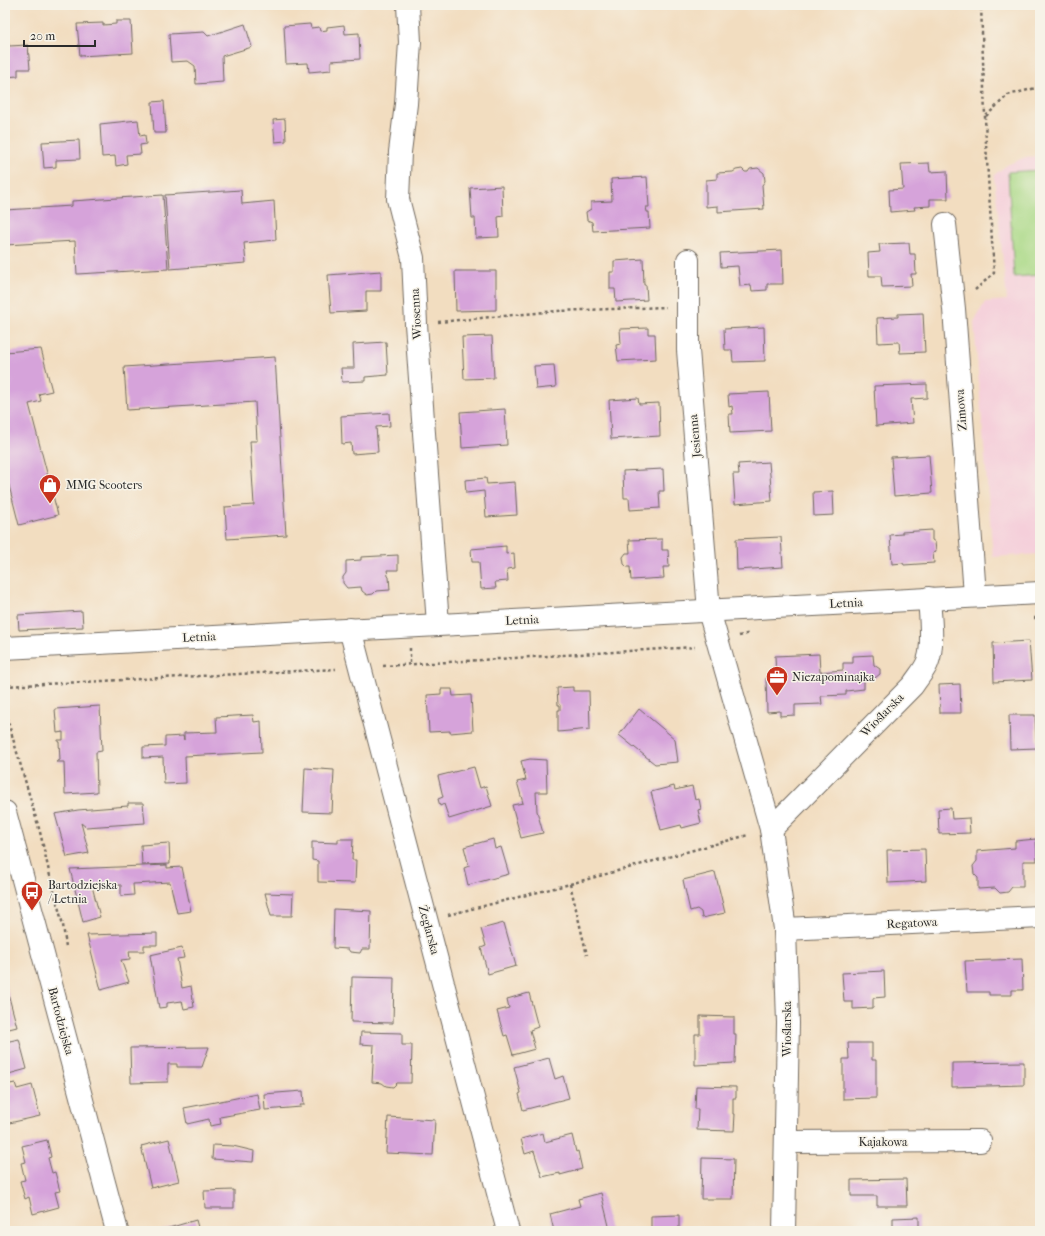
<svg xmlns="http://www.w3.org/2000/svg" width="1045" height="1236" viewBox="0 0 1045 1236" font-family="'IM FELL French Canon',serif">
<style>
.built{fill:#f5cfda}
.green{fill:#aad987;stroke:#6a8259}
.building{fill:#d6a3da}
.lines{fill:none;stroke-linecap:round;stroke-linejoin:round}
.minor-casing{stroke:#71695f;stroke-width:24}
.path{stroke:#71695f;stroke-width:2.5;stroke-dasharray:3 3;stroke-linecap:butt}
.minor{stroke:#fff;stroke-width:22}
.labels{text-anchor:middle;stroke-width:3;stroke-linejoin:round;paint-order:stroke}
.street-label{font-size:12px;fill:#2b2b2b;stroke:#f7f3e8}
.poi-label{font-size:12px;fill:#2b2b2b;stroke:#f7f3e8;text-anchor:start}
</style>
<rect width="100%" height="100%" fill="#f7f3e8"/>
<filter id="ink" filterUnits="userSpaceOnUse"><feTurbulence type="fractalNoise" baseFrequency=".025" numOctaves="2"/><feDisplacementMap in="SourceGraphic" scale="8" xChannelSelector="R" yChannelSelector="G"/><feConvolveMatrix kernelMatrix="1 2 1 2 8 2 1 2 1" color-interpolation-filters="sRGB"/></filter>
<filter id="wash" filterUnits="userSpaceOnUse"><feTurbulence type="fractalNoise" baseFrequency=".012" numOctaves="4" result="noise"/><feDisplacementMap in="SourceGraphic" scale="16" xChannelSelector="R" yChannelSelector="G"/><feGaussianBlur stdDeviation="0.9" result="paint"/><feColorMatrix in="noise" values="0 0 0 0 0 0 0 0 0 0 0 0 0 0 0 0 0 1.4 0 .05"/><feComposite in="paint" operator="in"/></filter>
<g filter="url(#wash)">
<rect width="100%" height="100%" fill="#f2ddc0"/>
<!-- built -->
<polygon class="built" points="1040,156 1040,554 993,557 974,322 985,302 1007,300 994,175 1007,165 1026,157"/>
<!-- green -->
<polygon class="green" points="1040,170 1040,275 1014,277 1008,172"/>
<g id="blocks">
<!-- building -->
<g class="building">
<polygon points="116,21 131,21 133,53 80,56 77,24 103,23 103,25 116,24"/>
<polygon points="245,24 252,47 222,56 223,82 196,84 195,66 188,61 171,62 169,34 204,32 208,36"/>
<polygon points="310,24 311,28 319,27 320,31 327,30 327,27 344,25 345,34 359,33 360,59 331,61 331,70 309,72 308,63 286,64 284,26"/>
<polygon points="5,38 8,38 9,46 28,45 30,69 18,69 18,76 5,77"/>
<polygon points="164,101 166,133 154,133 152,102"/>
<polygon points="285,119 286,141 275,142 273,120"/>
<polygon points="138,120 140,136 145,135 146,144 140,145 141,154 126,155 127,164 116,166 115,156 102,157 100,124"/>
<polygon points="79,140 80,159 56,160 56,167 44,168 42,142"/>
<polygon points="929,163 930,172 947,171 948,199 930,199 930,206 914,207 915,210 890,212 889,190 903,189 901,164"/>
<polygon points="758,168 764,173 765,181 762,185 764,209 718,212 718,206 706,207 706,180 717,179 717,173 733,172 736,170 742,169 745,172 748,172 750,169"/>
<polygon points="647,177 649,207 646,207 647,212 649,212 650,228 593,231 592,222 587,220 586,212 591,209 591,202 612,201 611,179"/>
<polygon points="502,186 503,216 498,217 499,237 476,238 475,218 472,218 470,188"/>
<polygon points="241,190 242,204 274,201 276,240 244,243 246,263 170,269 165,195"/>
<polygon points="163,195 168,269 77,274 75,241 5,245 5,210 72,206 72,201"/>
<polygon points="909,243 910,254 915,254 916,274 911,274 912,286 882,287 881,276 869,276 868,253 880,252 879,244"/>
<polygon points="782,250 783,284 767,284 767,290 752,291 751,285 740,286 738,266 721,267 720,253"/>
<polygon points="643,259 644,285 646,285 647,300 616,302 615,289 610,289 610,272 614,272 614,261"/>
<polygon points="381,271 381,291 366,291 366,311 331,313 328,275"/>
<polygon points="455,271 496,271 496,310 456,311"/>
<polygon points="923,313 925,352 900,353 899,342 878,343 877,318 898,317 898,314"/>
<polygon points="764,327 765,361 733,362 732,350 725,350 724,329"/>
<polygon points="648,328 648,334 655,334 656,359 618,361 616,345 621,344 620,329"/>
<polygon points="492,336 494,378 464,379 462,337"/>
<polygon points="386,342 388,375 365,377 365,381 342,382 341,368 354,368 353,344"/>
<polygon points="41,349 52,391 39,394 41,401 29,404 58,515 19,525 5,470 5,352"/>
<polygon points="275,357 286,535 227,539 225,507 254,505 250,441 257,441 255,402 127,410 124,367"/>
<polygon points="554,365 556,387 536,389 534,366"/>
<polygon points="927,384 927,398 911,399 913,423 876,426 874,386"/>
<polygon points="769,392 771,431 730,433 729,414 733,414 732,406 729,407 728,394"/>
<polygon points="638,398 639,404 659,403 660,436 611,439 609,400"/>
<polygon points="505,409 507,445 462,448 460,412"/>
<polygon points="389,413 390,426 376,427 378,452 352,454 351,443 342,444 341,416"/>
<polygon points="929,455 932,493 894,496 891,457"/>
<polygon points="769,462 772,501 735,504 733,474 739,474 738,464"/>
<polygon points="663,469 664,491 659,491 660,508 630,510 629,498 624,498 623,471"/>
<polygon points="486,478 487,484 515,482 517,515 486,517 484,491 466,493 465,480"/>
<polygon points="833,491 834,515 814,516 813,492"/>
<polygon points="932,530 932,540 935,542 936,551 933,553 934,563 904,565 903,563 892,564 890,535 902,534 902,532"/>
<polygon points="781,537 783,567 737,570 736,539"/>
<polygon points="662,539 662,550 668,550 669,567 663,567 664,578 631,580 630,567 627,567 624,564 623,557 626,553 630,553 629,540"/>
<polygon points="506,546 506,554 514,553 515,568 507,569 508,581 495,582 496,588 481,589 479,562 472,562 471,549"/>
<polygon points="398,555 398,570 387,570 388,576 389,577 390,590 376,591 373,594 367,595 362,591 361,587 347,588 343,583 343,577 346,573 346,561 361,560 361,557"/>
<polygon points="82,611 83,627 19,630 18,615"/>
<polygon points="1029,641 1032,680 994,682 993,643"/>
<polygon points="819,654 820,672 843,670 843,663 853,663 853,656 873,655 874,665 880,669 880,674 875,678 864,679 864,689 846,691 846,695 821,696 822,704 795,705 795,715 780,716 780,711 767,712 766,678 776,678 775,656"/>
<polygon points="960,684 961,713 940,713 939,685"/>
<polygon points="573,687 573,691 589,691 590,729 558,732 558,710 560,710 560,705 558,705 557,688"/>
<polygon points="441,689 452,689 453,696 471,695 473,731 450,733 450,731 429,732 427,695 441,694"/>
<polygon points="100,706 102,751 96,752 97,792 65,794 64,762 56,762 60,760 59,742 58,742 58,740 63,740 63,732 57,733 55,709"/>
<polygon points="639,709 675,739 678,762 655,764 619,735"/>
<polygon points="253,715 254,722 261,721 262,752 185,756 186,783 164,784 163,757 143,758 143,747 165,746 165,737 183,736 184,740 184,733 217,732 216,717"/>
<polygon points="1009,715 1035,715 1037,748 1010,749"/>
<polygon points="530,759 546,760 547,792 536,792 537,811 543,833 521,838 512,805 523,803 517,782 526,780 521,761"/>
<polygon points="474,767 480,788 486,786 492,806 449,819 444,804 440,806 438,799 443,797 438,776"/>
<polygon points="305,768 334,770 332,813 303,812"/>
<polygon points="674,786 675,790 692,786 695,800 699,799 701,809 698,810 701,823 682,828 681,825 661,830 651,792"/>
<polygon points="128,803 143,803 145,823 86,827 81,823 89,853 67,857 55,814 78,810 128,806"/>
<polygon points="951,808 952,819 969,818 970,833 939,834 938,809"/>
<polygon points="338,839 353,839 352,860 356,860 355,883 318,882 318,861 312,860 312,842 338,843"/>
<polygon points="493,839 495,849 501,847 509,874 468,885 464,868 469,866 464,847"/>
<polygon points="1036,839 1037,861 1023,861 1023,887 1012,887 1008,892 1000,893 995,888 978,889 978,878 974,874 973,866 977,861 977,851 1015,848 1015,841"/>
<polygon points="169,843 170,864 142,865 141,845"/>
<polygon points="925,849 926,881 888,883 887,850"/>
<polygon points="167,865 167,868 182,867 191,911 177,913 170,882 133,884 134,895 121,896 121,885 92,886 100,917 83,922 70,869"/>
<polygon points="715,872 725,913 702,918 701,912 697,909 690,911 683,880"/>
<polygon points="265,893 293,894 292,916 271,916"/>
<polygon points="334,909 371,911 370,949 362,949 360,953 350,952 348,949 333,948"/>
<polygon points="504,923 516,966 488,974 481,948 486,946 481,929"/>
<polygon points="157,933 157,945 144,945 144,951 129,951 130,959 121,960 129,982 101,990 87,935"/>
<polygon points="182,948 184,958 177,959 182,988 191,986 194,1007 184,1009 182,1001 167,1003 167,1007 159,1008 150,955"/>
<polygon points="1022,959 1023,990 1012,990 1012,995 989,995 989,992 967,992 965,961"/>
<polygon points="884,971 885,997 873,998 873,1008 853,1009 853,1002 844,1002 842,973"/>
<polygon points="352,977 394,978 393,1023 351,1022"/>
<polygon points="5,982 17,1027 5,1030"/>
<polygon points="529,993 538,1027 530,1030 535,1049 513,1055 507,1035 504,1036 497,1011 509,1008 507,999"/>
<polygon points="700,1016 734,1017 734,1034 736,1034 735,1063 695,1065 695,1034 700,1034"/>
<polygon points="361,1032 402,1033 402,1045 412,1045 411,1083 397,1083 393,1087 386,1086 382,1083 372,1082 374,1045 360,1044"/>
<polygon points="19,1039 27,1069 5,1075 5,1042"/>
<polygon points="848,1043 872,1043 872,1060 876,1060 876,1098 843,1099 843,1059 849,1059"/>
<polygon points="209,1047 202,1067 177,1067 177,1064 168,1064 168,1082 131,1083 130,1048"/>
<polygon points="549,1058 555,1079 563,1076 569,1098 523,1110 519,1094 521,1093 514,1067"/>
<polygon points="1024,1062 1024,1085 952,1087 952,1063"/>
<polygon points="15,1083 17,1089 32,1085 40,1116 5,1124 5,1085"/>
<polygon points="696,1086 736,1087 736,1098 733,1098 733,1114 735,1114 734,1131 697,1130 698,1109 695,1109"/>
<polygon points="303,1091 304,1105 300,1105 301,1107 265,1110 264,1094"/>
<polygon points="257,1094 260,1110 220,1117 221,1124 210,1126 209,1119 187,1124 184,1108"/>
<polygon points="388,1117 435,1120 433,1155 386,1153"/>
<polygon points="543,1133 545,1142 572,1135 576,1152 578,1151 582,1169 560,1175 560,1173 542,1177 534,1151 525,1154 521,1139"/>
<polygon points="169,1139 179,1181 151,1188 141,1146"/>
<polygon points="47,1140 51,1157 48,1158 52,1173 55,1172 60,1191 55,1192 59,1207 33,1214 29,1197 25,1199 20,1181 25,1180 21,1163 26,1162 22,1146"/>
<polygon points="213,1145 233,1146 254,1151 253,1162 212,1159"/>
<polygon points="702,1158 734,1159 733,1199 701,1199"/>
<polygon points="906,1179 907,1206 877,1206 877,1196 851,1196 851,1180"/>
<polygon points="234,1190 234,1208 205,1208 204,1191"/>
<polygon points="601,1193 610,1230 554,1231 550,1214 580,1206 578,1199"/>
<polygon points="679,1215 679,1231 651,1231 651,1216"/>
<polygon points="919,1217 919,1231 893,1231 893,1218"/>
<polygon points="196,1220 199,1231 162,1231 162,1230"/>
</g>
</g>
</g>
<g filter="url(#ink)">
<use href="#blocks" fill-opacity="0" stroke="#71695f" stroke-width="1"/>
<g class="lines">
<!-- minor casing -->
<g class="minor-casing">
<g id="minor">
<polyline points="408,5 410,42 406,104 400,152 398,199 413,258 416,324 438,624"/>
<polyline points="945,224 954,309 975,595"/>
<polyline points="688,260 688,350 709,611 771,829 785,929 788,1023 784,1231"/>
<polyline points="350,629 508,1231"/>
<polyline points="5,648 1040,593"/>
<polyline points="5,812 117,1231"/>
<path d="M 771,829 L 913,685 C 918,677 925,670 928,661 C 934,645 930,615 929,598"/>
<polyline points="785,929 1040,917"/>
<polyline points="786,1142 980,1141"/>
</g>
</g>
<!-- path -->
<g class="path">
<polyline points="986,116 1008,95 1040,87"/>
<polyline points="975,290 994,273 986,144 981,5"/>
<polyline points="438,322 557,311 666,307"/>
<polyline points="1034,618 1040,618"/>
<polyline points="739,636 750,633"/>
<polyline points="410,648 410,665"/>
<polyline points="383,666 695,647"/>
<polyline points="5,686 336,669"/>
<polyline points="5,711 40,832 50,876 63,925 66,947"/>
<polyline points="570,884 587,955"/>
<polyline points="448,915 570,884 748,835"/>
</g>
<!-- minor -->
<use href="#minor" class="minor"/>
</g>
</g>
<!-- icons -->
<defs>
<g id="shop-pin" transform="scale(1.15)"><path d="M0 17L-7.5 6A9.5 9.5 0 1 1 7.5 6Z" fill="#c8321e" stroke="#f7f3e8"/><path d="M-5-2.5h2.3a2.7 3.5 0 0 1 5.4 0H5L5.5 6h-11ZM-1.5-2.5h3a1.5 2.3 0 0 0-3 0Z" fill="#fff"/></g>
<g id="office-pin" transform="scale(1.15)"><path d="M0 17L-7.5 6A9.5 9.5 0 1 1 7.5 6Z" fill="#c8321e" stroke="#f7f3e8"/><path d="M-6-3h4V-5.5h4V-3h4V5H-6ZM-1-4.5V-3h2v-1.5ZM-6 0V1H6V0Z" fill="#fff"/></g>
<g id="bus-pin" transform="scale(1.15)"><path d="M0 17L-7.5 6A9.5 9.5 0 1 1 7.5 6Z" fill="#c8321e" stroke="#f7f3e8"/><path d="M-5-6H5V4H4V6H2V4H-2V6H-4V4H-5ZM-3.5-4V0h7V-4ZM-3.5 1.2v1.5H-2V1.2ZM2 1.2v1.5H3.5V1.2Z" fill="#fff"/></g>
</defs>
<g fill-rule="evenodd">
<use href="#shop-pin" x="50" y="485"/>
<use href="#office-pin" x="777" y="677"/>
<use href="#bus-pin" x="32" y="892"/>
</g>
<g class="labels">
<!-- street labels -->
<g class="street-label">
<text transform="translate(416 314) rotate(-93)" y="4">Wiosenna</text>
<text transform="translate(961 410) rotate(-94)" y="4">Zimowa</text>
<text transform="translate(695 436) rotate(-95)" y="4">Jesienna</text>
<text transform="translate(846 603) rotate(-3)" y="4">Letnia</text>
<text transform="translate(522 620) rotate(-3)" y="4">Letnia</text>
<text transform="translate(199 637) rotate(-3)" y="4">Letnia</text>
<text transform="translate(882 715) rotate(-45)" y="4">Wioślarska</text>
<text transform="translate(912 923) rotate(-3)" y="4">Regatowa</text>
<text transform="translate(429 930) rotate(75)" y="4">Żeglarska</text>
<text transform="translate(61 1021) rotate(75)" y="4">Bartodziejska</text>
<text transform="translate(787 1029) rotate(-90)" y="4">Wioślarska</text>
<text x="883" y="1146">Kajakowa</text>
</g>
<!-- poi labels -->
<g class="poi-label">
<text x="66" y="489">MMG Scooters</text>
<text x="792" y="681">Niezapominajka</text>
<text x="48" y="889">Bartodziejska<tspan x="48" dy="14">/ Letnia</tspan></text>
</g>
</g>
<!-- margin -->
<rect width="1045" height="1236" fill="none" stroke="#f7f3e8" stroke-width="20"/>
<!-- scale -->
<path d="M24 40v6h71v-6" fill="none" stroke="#2b2b2b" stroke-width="2"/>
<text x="30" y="40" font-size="12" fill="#2b2b2b" stroke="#f7f3e8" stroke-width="3" paint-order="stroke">20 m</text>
</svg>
